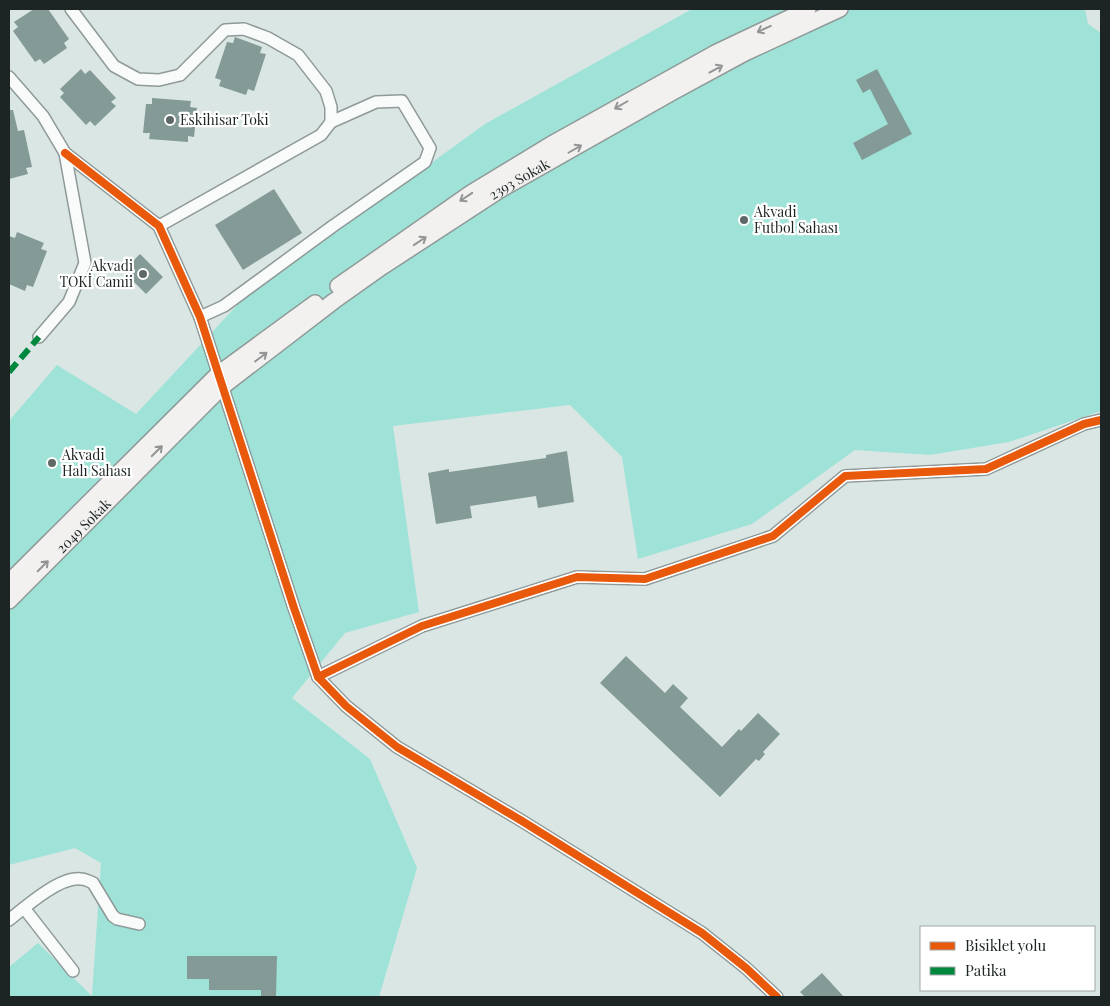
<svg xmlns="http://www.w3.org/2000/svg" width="1110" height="1006" viewBox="0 0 1110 1006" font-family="'Playfair Display',serif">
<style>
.green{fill:#9fe3d8}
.building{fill:#839a97}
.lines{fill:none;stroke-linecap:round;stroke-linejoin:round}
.minor-casing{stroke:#8f9a98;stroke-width:14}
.secondary-casing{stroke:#8f9a98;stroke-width:18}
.minor{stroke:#f9fbfb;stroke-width:11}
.secondary{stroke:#f2f1f0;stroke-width:15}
.quiet{stroke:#00873e;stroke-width:6;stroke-dasharray:12 6;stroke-linecap:butt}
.cycleway-casing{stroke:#fff;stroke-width:11}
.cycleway{stroke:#e8590c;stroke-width:8}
.oneway{stroke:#929594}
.poi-dot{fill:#5e6967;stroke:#fff;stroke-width:2}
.labels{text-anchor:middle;stroke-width:4.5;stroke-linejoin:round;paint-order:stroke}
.poi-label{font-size:14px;fill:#1c2523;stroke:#fff;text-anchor:start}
.street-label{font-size:14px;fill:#1c2523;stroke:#fff}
</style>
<rect width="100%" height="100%" fill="#d9e6e4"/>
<!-- green -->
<polygon class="green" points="692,9 1085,9 1088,24 1101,33 1101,411 1009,442 930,455 855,450 752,524 638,559 622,457 570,405 393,426 419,612 345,633 292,698 370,759 417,868 379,997 9,997 9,967 38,943 92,996 101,863 75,848 9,865 9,421 57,365 136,414 242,300 485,124"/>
<!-- building -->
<g class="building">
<polygon points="34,9 48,9 69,39 64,43 67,48 44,64 40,59 35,62 13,31 18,27 14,22"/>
<polygon points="235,37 262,47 260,53 266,54 254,91 248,89 246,95 219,86 221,80 215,78 227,42 233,43"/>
<polygon points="81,69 85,74 90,70 116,98 111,102 116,106 95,126 90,121 86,125 60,97 64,93 60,89"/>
<polygon points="877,69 912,134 862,160 853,143 888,124 870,89 863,93 856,80"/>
<polygon points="152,98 191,101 190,107 197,108 194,137 188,136 188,142 149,139 150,133 143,133 146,104 152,104"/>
<polygon points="9,110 13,110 18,131 24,130 32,167 26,168 28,174 9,179"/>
<polygon points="274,189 302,233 243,270 215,225"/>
<polygon points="17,232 44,243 41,249 47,251 33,287 27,285 25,291 9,284 9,236 15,238"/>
<polygon points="140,254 163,277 146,294 123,271"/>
<polygon points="567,451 574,502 538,508 536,496 470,506 472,518 436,524 428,473 449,469 449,472 546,458 546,455"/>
<polygon points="626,656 665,693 673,684 688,698 680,707 722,747 739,729 741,731 758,713 780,734 763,752 765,754 759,761 756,759 720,797 600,683"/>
<polygon points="187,956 277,956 276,997 261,997 261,990 209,990 209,979 187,979"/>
<polygon points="822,973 844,997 805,997 800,992"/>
</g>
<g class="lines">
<!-- minor casing -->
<g class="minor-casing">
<g id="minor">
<polyline points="71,9 114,66 138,79 159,80 180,75 225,30 244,29 268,38 298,55 326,91 331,107 331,122 321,135 159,226"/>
<polyline points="9,77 43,116 65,153 85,263 69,302 39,337"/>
<polyline points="65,153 159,226 200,317 294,608 318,677 346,706 397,747 522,821 702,933 746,968 777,997"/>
<polyline points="200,317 224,306 333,226 425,162 430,148 402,101 376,102 331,122"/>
<polyline points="318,677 422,626 577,577 645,579 773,536 845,476 986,469 1084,424 1101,420"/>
<polyline points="24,908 73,971"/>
<path d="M 9,920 C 25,907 60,876 81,879 C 85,879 89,881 93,883 L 113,916 L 117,919 L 139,924"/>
</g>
</g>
<!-- secondary casing -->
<g class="secondary-casing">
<g id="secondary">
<polyline points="338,286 471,193 555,142 715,53 808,9"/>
<polyline points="9,582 218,374 315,303"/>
<path id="s1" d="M 9,601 L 222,387 L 334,301 L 382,267 L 500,190 L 673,92 L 745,53 L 840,9"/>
</g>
</g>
<!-- minor -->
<use href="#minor" class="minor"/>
<!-- secondary -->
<use href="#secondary" class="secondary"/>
<!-- quiet -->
<polyline class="quiet" points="9,372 39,337"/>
<!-- cycleway casing -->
<g class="cycleway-casing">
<g id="cycleway">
<polyline points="65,153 159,226 200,317 294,608 318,677 346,706 397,747 522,821 702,933 746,968 777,997"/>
<polyline points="318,677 422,626 577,577 645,579 773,536 845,476 986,469 1084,424 1101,420"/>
</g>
</g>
<!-- cycleway -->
<use href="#cycleway" class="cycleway"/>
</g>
<!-- one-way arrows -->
<defs><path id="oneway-shaft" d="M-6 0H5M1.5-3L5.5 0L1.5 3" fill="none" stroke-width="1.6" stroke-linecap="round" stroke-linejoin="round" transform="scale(1.25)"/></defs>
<g class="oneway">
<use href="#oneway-shaft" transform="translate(764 29) rotate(155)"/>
<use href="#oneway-shaft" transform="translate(716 69) rotate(-28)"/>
<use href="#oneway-shaft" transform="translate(621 105) rotate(150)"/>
<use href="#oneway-shaft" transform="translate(575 149) rotate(-30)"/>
<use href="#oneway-shaft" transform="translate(466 197) rotate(146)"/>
<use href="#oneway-shaft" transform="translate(420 241) rotate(-34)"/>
<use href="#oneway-shaft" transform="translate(261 357) rotate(-37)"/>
<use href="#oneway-shaft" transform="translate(157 451) rotate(-45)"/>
<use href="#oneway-shaft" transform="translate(43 566) rotate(-45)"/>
</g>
<!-- markers -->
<g class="poi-dot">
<circle cx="170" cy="120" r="5"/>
<circle cx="744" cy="220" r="5"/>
<circle cx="143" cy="274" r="5"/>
<circle cx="52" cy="463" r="5"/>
</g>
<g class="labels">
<!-- poi labels -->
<g class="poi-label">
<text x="180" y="125">Eskihisar Toki</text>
<text x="754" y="217">Akvadi<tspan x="754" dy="16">Futbol Sahası</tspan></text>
<text x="133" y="271" text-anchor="end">Akvadi<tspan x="133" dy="16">TOKİ Camii</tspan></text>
<text x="62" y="460">Akvadi<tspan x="62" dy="16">Halı Sahası</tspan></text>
</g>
<!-- street labels -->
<g class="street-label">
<text dy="5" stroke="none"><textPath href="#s1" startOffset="665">2393 Sokak</textPath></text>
<text dy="5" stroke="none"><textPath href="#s1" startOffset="106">2049 Sokak</textPath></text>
</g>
</g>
<!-- border -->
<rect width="1110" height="1006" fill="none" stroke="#1c2523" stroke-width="20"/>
<!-- legend -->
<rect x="920" y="926" width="175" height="65" fill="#ffffff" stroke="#a4a8a7"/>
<rect x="930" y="942" width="25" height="8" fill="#e8590c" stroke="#a4a8a7"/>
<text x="965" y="951" font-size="15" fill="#1c2523">Bisiklet yolu</text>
<rect x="930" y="967" width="25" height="8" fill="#00873e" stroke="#a4a8a7"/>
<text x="965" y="976" font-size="15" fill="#1c2523">Patika</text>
</svg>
